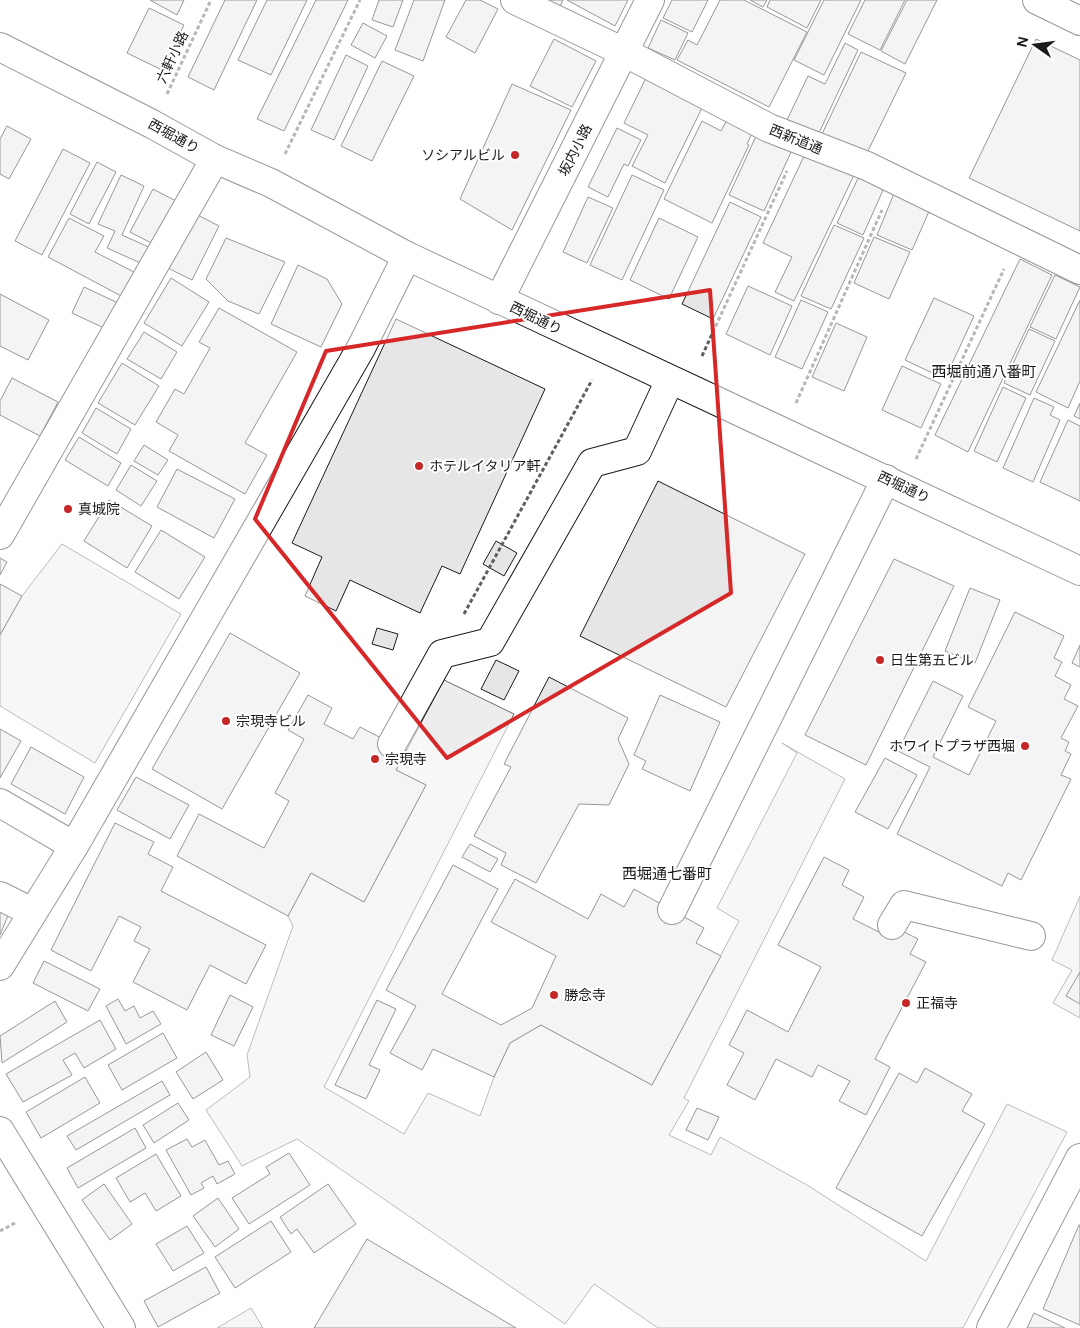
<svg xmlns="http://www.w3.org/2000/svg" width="1080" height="1328" viewBox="0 0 1080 1328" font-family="'DM Sans','Noto Sans JP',sans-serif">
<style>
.green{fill:#ededed;stroke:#6a6a6a}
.building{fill:#e6e6e6;stroke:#1a1a1a}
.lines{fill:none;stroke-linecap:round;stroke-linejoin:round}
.minor-casing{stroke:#1a1a1a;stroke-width:30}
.path{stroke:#5f5f5f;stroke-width:3;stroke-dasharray:4 2.5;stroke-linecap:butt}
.minor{stroke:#fff;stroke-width:28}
.marked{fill:none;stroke:#d62828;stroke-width:4;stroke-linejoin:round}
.poi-dot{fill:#c62828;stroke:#fff;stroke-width:2}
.labels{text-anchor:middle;stroke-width:4;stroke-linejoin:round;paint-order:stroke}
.street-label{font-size:14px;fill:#1a1a1a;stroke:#fff}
.poi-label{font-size:14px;fill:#1a1a1a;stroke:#fff;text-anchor:start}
.neighbourhood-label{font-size:15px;fill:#1a1a1a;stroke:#fff}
</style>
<rect width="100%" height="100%" fill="#fff"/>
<!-- green -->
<g class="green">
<polygon points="62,544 181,614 95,763 0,706 0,635 22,596"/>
<polygon points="444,680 514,714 324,1087 404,1134 428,1093 480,1116 494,1077 510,1043 541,1025 652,1085 739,921 717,908 797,753 782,743 845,779 684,1098 689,1101 669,1135 711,1155 720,1137 807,1185 926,1261 1007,1104 1067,1132 963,1328 658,1328 594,1284 565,1324 297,1139 242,1166 206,1110 250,1077 247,1055 293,926 288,916 311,873 364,902 426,785 396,770"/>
<polygon points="1080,896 1080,1018 1053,1003 1072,970 1052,960"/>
<polygon points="251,1308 263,1328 217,1328"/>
</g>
<!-- building -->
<g class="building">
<polygon points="150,0 184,0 177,15"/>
<polygon points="225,0 257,0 214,90 188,77"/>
<polygon points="267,0 307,0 271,75 238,60"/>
<polygon points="316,0 348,0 284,131 257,119"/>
<polygon points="379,0 403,0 393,27 372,20"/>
<polygon points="414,0 445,0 423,61 395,50"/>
<polygon points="466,0 480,0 498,9 475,53 446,37"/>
<polygon points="543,0 563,0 559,8"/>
<polygon points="567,0 628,0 615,26"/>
<polygon points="672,0 708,0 692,32 663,18"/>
<polygon points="720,0 744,0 807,32 769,107 677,60 688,40 697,45"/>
<polygon points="750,0 767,0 763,7"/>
<polygon points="770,0 821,0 807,28 767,7"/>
<polygon points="824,0 861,0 824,75 794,60"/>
<polygon points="865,0 905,0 880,50 848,34"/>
<polygon points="907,0 937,0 905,64 881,51"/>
<polygon points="149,8 184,25 162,70 127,53"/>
<polygon points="661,20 688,33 675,60 648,48"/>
<polygon points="363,23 387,36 375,58 351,45"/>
<polygon points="554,39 596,61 572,107 530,86"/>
<polygon points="1036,39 1080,60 1080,231 969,178"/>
<polygon points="845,43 858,50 818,135 787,120 808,76 825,84"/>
<polygon points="861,52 906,73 866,155 822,134"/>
<polygon points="346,55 368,66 334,140 311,130"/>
<polygon points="382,61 414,76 372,161 341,146"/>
<polygon points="646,78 703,106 665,183 632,166 648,135 624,123"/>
<polygon points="512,84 571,110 512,230 460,199"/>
<polygon points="728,118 753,131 747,144 749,145 712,223 664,199 702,121 721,131"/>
<polygon points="7,126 31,139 9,179 0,174 0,139"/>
<polygon points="617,128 641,140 628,166 624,164 608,197 588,187"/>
<polygon points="757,134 792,150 764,211 729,195"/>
<polygon points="63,149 90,163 42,255 15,241"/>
<polygon points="806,152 854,175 794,301 775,292 792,257 763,243"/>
<polygon points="97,162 116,172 89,224 70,214"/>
<polygon points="121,175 144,186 122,235 153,249 145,265 107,248 115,231 98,224"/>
<polygon points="632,175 664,190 622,280 590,265"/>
<polygon points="859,176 884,188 863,235 837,223"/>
<polygon points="153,189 180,203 157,246 130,232"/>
<polygon points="895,191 931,207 912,250 877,235"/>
<polygon points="588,197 613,208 587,263 563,252"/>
<polygon points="730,202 761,217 713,319 682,304"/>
<polygon points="196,214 219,226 192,280 168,268"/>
<polygon points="69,218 104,236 95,252 136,273 123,297 48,257"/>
<polygon points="659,218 698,237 669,299 630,280"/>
<polygon points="834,225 864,238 831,309 801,296"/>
<polygon points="874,237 910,252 889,299 854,283"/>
<polygon points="226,238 285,262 259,314 228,301 206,279"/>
<polygon points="1020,259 1052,275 968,452 935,435"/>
<polygon points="298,265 327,279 342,304 321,347 271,324"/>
<polygon points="1055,275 1080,287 1056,339 1030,327"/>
<polygon points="171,278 209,302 182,346 144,323"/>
<polygon points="748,286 792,306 770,355 726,334"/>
<polygon points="84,287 118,303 106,329 72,313"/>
<polygon points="0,294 49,320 28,360 0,346"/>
<polygon points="934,298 974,316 945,379 905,360"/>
<polygon points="801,300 828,312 802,369 775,357"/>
<polygon points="1080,300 1080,381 1068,408 1036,392"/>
<polygon points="219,308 297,352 245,443 267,455 245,494 169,451 178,435 156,422 175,389 184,394 210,348 199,342"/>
<polygon points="396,319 545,389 460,574 442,566 420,613 350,580 336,611 305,596 322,557 292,543"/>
<polygon points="836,323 867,337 844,391 812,377"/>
<polygon points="1029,329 1055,341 1030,395 1004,383"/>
<polygon points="144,332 177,352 161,379 127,359"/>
<polygon points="122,363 159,386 135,425 98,403"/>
<polygon points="902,366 941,384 921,428 882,410"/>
<polygon points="12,378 58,402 40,436 0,415 0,401"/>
<polygon points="1003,387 1026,398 997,462 974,451"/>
<polygon points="1034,398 1054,407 1050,415 1060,420 1033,482 1003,468"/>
<polygon points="1080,403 1080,419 1074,416"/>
<polygon points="96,408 131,429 117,454 82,433"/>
<polygon points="1068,420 1080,426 1080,501 1040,482"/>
<polygon points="79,437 121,463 108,486 65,460"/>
<polygon points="144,445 168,460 158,475 134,461"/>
<polygon points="131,465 157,481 141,506 116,490"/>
<polygon points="177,469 235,499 214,538 157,507"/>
<polygon points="658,481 805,554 726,707 580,636"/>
<polygon points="109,500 152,526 127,568 84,541"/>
<polygon points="161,530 205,557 179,599 135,572"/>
<polygon points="496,541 517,553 504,576 483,564"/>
<polygon points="0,558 7,562 0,575"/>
<polygon points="894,559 954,586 866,765 805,735"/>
<polygon points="0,584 22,596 0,635"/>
<polygon points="970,588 1000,600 975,663 945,651"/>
<polygon points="1015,612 1064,636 1054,658 1062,662 1055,676 1071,685 1064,699 1078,706 1061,738 1069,742 1065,751 1071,754 1061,775 1071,779 1021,880 1008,873 1002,886 897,834 930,767 898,751 933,681 963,696 933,757 969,775 996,721 968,707"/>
<polygon points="377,628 398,634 393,650 372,644"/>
<polygon points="230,633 300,673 222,809 152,769"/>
<polygon points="1080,645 1080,667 1072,663"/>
<polygon points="496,660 519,671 504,700 481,689"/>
<polygon points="549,677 628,718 618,739 629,764 609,805 579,804 536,883 501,865 506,853 474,836 511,767 504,764"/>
<polygon points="308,695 332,708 324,724 353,739 360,727 406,751 396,770 426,785 364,902 311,873 288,916 177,856 199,814 264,848 289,801 275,793 304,739 288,730"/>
<polygon points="660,695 720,722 690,791 642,769 646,761 634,755"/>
<polygon points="0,729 21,741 0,778"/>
<polygon points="31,747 84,777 65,814 11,784"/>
<polygon points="885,758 917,775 888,829 855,812"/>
<polygon points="136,777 189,805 170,839 117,810"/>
<polygon points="115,823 154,842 148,854 173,867 161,891 266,945 246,984 210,965 187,1010 133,982 150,949 134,941 141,927 119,916 91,971 51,950"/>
<polygon points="470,844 498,859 490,872 462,857"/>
<polygon points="824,857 849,870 842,885 864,897 853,919 879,932 884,922 918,939 910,954 926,962 875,1059 890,1067 866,1115 839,1101 850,1081 818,1065 812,1077 776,1059 755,1100 727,1085 744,1053 729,1045 747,1010 788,1032 821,967 778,945"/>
<polygon points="453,865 498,889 442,994 501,1025 532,1008 556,956 491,922 515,879 588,919 601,894 624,907 634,889 704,928 696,943 721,956 652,1085 541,1025 510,1043 494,1077 433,1049 422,1070 390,1053 416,1006 386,990"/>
<polygon points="0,910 9,913 0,935"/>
<polygon points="44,961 100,989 88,1011 33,983"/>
<polygon points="1080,972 1080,1004 1066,996"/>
<polygon points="230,995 253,1007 234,1046 211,1035"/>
<polygon points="118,999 125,1011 134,1006 140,1018 153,1011 161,1024 126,1044 106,1006"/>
<polygon points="377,1000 396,1009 369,1065 380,1070 366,1099 335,1085"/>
<polygon points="55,1001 67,1022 2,1063 0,1036"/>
<polygon points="100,1020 116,1049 84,1068 75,1053 63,1060 72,1075 23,1102 6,1074"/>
<polygon points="163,1033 177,1058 122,1090 108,1065"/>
<polygon points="206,1052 223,1080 193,1099 176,1072"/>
<polygon points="925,1068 972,1094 962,1111 985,1124 922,1236 836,1188 899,1073 917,1083"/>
<polygon points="85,1077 100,1103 41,1138 26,1112"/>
<polygon points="162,1081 170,1095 76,1150 67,1136"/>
<polygon points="178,1103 189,1120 154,1143 143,1125"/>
<polygon points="697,1108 719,1117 708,1140 686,1130"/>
<polygon points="135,1128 146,1148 78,1188 67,1168"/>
<polygon points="187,1139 192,1147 205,1140 219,1165 228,1161 235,1174 217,1184 213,1176 201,1183 204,1188 191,1195 166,1150"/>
<polygon points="289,1153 310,1185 249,1224 232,1198 270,1174 266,1167"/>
<polygon points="156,1154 181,1196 156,1211 145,1193 130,1202 116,1178"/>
<polygon points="104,1184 132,1224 110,1240 82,1200"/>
<polygon points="328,1184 356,1224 314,1253 297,1229 291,1234 280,1217"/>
<polygon points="218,1198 239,1229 215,1247 193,1216"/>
<polygon points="271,1221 291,1252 235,1288 215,1257"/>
<polygon points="1079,1225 1080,1225 1080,1325 1043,1309"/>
<polygon points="187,1226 204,1253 173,1271 156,1244"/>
<polygon points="367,1239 516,1328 314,1328"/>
<polygon points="206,1267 220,1293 158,1327 144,1301"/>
<polygon points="1034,1313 1065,1328 1027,1328"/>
</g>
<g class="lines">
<!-- minor casing -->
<g class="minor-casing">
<g id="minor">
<polyline points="515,0 624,52 769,128 867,166 1080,270"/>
<polyline points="1037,0 1080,21"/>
<polyline points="0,47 152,124 215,159 271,183 407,256 1080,571"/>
<polyline points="499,300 650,0"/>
<polyline points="0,535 215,159"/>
<polyline points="392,744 442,654 490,642 592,463 637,451 670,380"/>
<polyline points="0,803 74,846"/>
<polyline points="0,896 32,912"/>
<polyline points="672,910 886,479"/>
<polyline points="892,925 904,905 1031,936"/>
<polyline points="0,966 74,846 361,348 407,256"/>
<polyline points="0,1131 121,1328"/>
<polyline points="991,1328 1080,1158"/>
</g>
</g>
<!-- path -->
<g class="path">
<polyline points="167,94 211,0"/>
<polyline points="285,154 360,0"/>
<polyline points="702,356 787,171"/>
<polyline points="796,403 882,210"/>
<polyline points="916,459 1004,269"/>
<polyline points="464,614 592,380"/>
<polyline points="0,1231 17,1222"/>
</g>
<!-- minor -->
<use href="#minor" class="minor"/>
</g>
<!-- marked area -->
<path d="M0 0H1080V1328H0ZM 710,290 L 731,593 L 447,758 L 255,519 L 326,351 Z" fill="#fff" fill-opacity=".55" fill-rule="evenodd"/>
<path class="marked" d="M 710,290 L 731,593 L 447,758 L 255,519 L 326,351 Z"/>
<!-- markers -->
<g class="poi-dot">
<circle cx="515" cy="155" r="5"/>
<circle cx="419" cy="466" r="5"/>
<circle cx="68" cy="509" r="5"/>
<circle cx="880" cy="660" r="5"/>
<circle cx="226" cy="721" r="5"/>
<circle cx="1025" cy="746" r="5"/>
<circle cx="375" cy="759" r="5"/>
<circle cx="554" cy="995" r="5"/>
<circle cx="906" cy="1003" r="5"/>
</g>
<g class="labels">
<!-- street labels -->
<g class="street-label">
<text transform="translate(172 57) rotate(-65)" y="5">六軒小路</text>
<text transform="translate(174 136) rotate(29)" y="5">西堀通り</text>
<text transform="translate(796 139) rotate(22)" y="5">西新道通</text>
<text transform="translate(575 150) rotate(-63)" y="5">坂内小路</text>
<text transform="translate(536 318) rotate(26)" y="5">西堀通り</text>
<text transform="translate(904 487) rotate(25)" y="5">西堀通り</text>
</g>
<!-- poi labels -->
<g class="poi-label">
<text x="505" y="160" text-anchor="end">ソシアルビル</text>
<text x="429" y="471">ホテルイタリア軒</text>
<text x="78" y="514">真城院</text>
<text x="890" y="665">日生第五ビル</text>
<text x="236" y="726">宗現寺ビル</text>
<text x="1015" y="751" text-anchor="end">ホワイトプラザ西堀</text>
<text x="385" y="764">宗現寺</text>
<text x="564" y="1000">勝念寺</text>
<text x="916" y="1008">正福寺</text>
</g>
<!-- neighbourhood labels -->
<g class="neighbourhood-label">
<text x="984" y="377">西堀前通八番町</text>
<text x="667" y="879">西堀通七番町</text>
</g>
</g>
<!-- north arrow -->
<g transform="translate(1035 45) rotate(284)" stroke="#ffffff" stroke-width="4" paint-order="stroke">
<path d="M0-4L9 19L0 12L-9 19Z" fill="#1a1a1a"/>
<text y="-8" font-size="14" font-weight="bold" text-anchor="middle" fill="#1a1a1a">N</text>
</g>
</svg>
